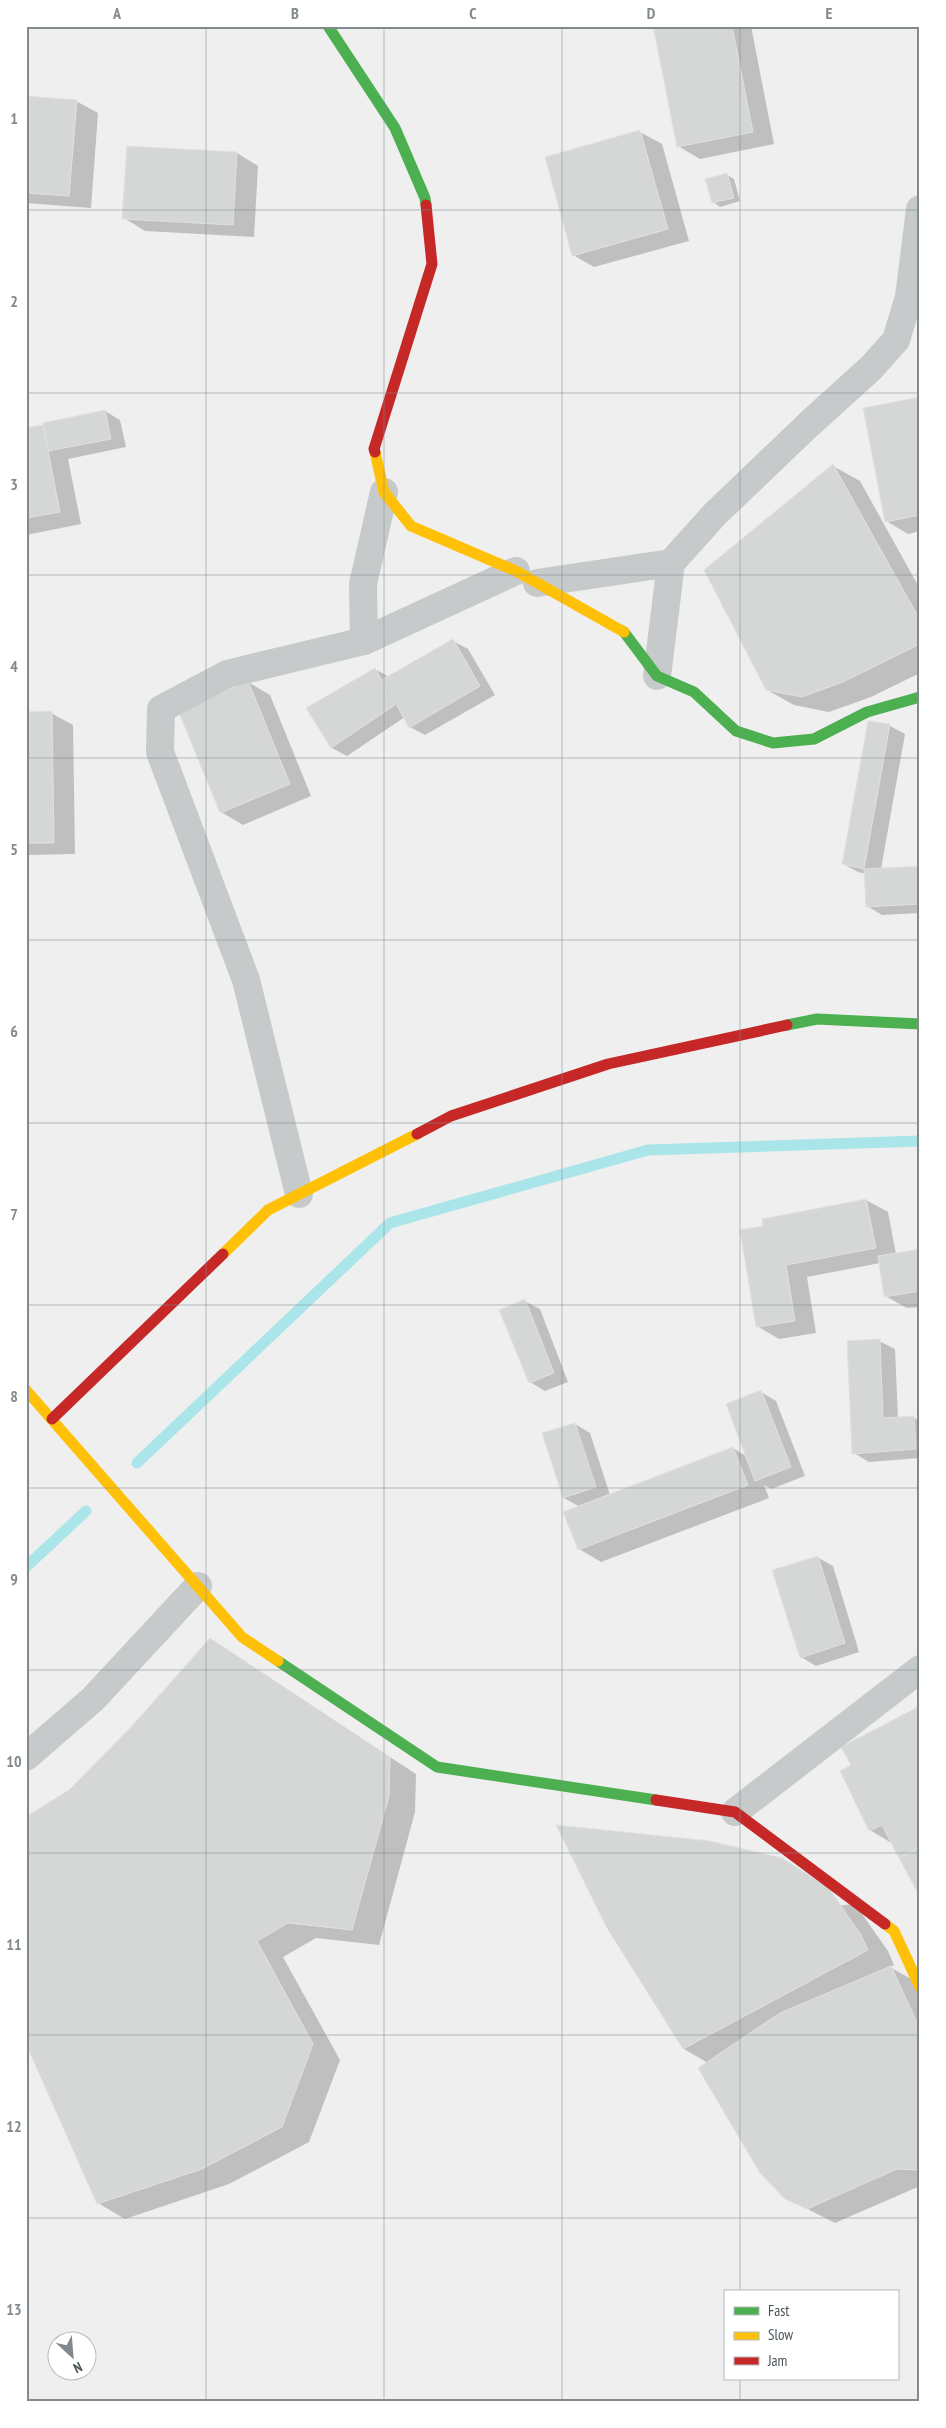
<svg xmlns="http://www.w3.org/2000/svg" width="946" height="2428" viewBox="0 0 946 2428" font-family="'PT Sans Narrow',sans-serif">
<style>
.shadow{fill:#0003}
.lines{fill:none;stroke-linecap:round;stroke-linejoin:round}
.stream{stroke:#aae5e9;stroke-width:11}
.building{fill:#d5d7d7;stroke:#e0e1e2}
.street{stroke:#c6cacb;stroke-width:28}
.fast{stroke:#4caf50;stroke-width:11}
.slow{stroke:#ffc107;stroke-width:11}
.jam{stroke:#c62828;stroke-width:11}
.grid{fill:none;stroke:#828a8e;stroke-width:1;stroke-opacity:0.55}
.neatline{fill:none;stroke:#828a8e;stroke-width:2}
.grid-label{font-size:16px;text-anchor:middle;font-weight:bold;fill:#828a8e}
</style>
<rect width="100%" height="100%" fill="#efefef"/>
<!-- shadow -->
<g class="shadow">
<polygon points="654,26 751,26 774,144 700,159 678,146"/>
<polygon points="26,97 76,101 98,113 91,208 26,203"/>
<polygon points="640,132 662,144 689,241 594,267 573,255"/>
<polygon points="237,153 258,166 254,237 145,231 124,218"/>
<polygon points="727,175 734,179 740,201 720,207 713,202"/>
<polygon points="920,398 920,531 908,534 886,521"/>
<polygon points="105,411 120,420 126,447 68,459 81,524 26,535 26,429 43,426 45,427"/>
<polygon points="833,466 860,481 920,589 920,673 871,697 829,712 794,705 767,690"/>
<polygon points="453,641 468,649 495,695 425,735 410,727 405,717 347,756 332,748 308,709 375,669 389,677"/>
<polygon points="248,682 270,695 311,796 243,825 221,812"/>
<polygon points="26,713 51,713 73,725 75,854 26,855"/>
<polygon points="869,722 890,726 905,734 881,869 920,867 920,913 882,915 867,906 866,874 858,872 843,864"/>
<polygon points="866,1200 888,1212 896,1254 920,1250 920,1307 907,1308 885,1296 880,1263 807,1277 816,1333 779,1339 757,1326 765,1227"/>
<polygon points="524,1301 540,1309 568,1382 545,1391 530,1382"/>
<polygon points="879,1341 895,1349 898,1419 914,1418 920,1421 920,1458 869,1462 854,1453"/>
<polygon points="761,1392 776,1401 805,1476 771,1489 764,1485 769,1498 601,1562 579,1549 580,1507 564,1498 575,1424 590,1433 610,1495 733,1448 746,1456"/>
<polygon points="817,1557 833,1566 859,1652 816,1666 801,1657"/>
<polygon points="210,1640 416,1774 415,1812 379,1945 316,1938 283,1957 340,2060 309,2142 229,2184 125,2219 98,2203 70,1791 133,1727"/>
<polygon points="852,1766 893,1844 870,1830 841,1771"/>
<polygon points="855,1904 888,1951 894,1965 890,1967 918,1983 920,1988 920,2186 835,2223 786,2198 708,2063 684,2049 608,1928"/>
</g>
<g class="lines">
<!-- stream -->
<g class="stream">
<polyline points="137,1463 390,1223 648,1150 920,1141"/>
<polyline points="26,1567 86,1511"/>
</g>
</g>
<!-- building -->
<g class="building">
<polygon points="653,26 732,26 753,132 677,147"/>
<polygon points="26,96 77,100 69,196 26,193"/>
<polygon points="640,130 668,229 572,256 545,157"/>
<polygon points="127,146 237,152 233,225 122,219"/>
<polygon points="727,173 734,198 712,203 705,179"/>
<polygon points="920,397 920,515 885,522 863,408"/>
<polygon points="105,410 111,439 48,451 43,423"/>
<polygon points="43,425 60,512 26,518 26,428"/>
<polygon points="833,464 920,620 920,644 843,682 802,697 766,690 704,570"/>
<polygon points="453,639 480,686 409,728 383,679"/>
<polygon points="375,668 395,705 331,748 306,708"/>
<polygon points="248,681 290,784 220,813 178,710"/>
<polygon points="52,711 54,843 26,843 26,712"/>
<polygon points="868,721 890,724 864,869 842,864"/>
<polygon points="920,866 920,904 866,907 864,869"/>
<polygon points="866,1199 876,1248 786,1265 795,1321 756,1327 740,1230 763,1226 762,1219"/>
<polygon points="920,1249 920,1291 884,1297 878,1256"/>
<polygon points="525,1299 554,1373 529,1383 499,1310"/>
<polygon points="880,1339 883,1418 914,1416 916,1449 852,1454 847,1341"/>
<polygon points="761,1390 791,1467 755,1481 726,1404"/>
<polygon points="575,1423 596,1487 563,1498 542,1433"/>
<polygon points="733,1447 748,1485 578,1550 563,1512"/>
<polygon points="818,1556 845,1643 800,1658 772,1570"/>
<polygon points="210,1638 390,1757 389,1796 352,1930 288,1923 257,1941 313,2044 282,2127 202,2169 97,2204 26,2044 26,1817 69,1790 132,1726"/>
<polygon points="920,1706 920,1847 899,1858 882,1825 869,1831 840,1771 851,1765 841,1747"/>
<polygon points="556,1825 710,1841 782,1858 828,1887 861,1935 868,1950 683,2049 607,1928"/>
<polygon points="920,1847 920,1897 899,1858"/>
<polygon points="891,1966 920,2029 920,2170 897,2169 807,2209 785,2199 760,2173 698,2068 780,2013"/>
</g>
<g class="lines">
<!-- street -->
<g class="street">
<polyline points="537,583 671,563"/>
<polyline points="364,641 363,584 384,492"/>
<polyline points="657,676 671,563 715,514 808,425 871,368 896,340 909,297 920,209"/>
<polyline points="299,1194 246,980 160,752 161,709 227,674 364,641 516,571"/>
<polyline points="26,1757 93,1699 198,1586"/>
<polyline points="735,1812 920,1669"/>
</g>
<!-- fast -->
<g class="fast">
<polyline points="328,26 395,128 425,198 426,205"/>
<polyline points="624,632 657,676 694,692 736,731 773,743 814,739 867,712 920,697"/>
<polyline points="787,1025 817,1019 920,1024"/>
<polyline points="278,1661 437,1767 656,1800"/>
</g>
<!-- slow -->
<g class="slow">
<polyline points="375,452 384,492 411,526 516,571 624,632"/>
<polyline points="223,1254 268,1210 417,1134"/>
<polyline points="26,1390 242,1637 278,1661"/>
<polyline points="885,1924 894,1931 920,1987"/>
</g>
<!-- jam -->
<g class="jam">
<polyline points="375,452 374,449 432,264 426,205"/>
<polyline points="417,1134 451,1116 608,1064 787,1025"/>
<polyline points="52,1419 223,1254"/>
<polyline points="656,1800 735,1812 885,1924"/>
</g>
</g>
<!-- grid -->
<path class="grid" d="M 206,26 L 206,2402M 384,26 L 384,2402M 562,26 L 562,2402M 740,26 L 740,2292M 26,210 L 920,210M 26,393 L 920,393M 26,575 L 920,575M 26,758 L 920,758M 26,940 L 920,940M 26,1123 L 920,1123M 26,1305 L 920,1305M 26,1488 L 920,1488M 26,1670 L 920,1670M 26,1853 L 920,1853M 26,2035 L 920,2035M 26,2218 L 920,2218M 740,2379 L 740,2402"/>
<!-- border -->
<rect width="946" height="2428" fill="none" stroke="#ffffff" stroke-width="55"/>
<!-- legend -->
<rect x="724" y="2290" width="175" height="90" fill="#ffffff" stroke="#b5bbbd"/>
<rect x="734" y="2307" width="25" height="8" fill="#4caf50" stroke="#b5bbbd"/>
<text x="768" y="2316" font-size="15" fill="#47545a">Fast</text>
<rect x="734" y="2332" width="25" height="8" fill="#ffc107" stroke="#b5bbbd"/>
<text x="768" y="2340" font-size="15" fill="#47545a">Slow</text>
<rect x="734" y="2357" width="25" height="8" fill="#c62828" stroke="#b5bbbd"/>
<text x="768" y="2366" font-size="15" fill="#47545a">Jam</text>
<!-- north arrow -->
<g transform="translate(72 2356) rotate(154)"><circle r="24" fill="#ffffff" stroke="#b5bbbd"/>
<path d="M0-4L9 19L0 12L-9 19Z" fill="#828a8e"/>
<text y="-8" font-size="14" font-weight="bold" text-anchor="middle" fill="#47545a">N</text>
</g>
<rect x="28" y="28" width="890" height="2372" class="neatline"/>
<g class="grid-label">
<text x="117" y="19">A</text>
<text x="295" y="19">B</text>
<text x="473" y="19">C</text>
<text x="651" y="19">D</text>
<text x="829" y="19">E</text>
<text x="14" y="124">1</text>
<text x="14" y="307">2</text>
<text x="14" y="490">3</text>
<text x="14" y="672">4</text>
<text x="14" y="855">5</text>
<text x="14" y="1037">6</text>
<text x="14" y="1220">7</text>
<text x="14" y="1402">8</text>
<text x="14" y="1585">9</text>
<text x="14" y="1767">10</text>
<text x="14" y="1950">11</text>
<text x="14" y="2132">12</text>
<text x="14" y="2315">13</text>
</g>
</svg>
